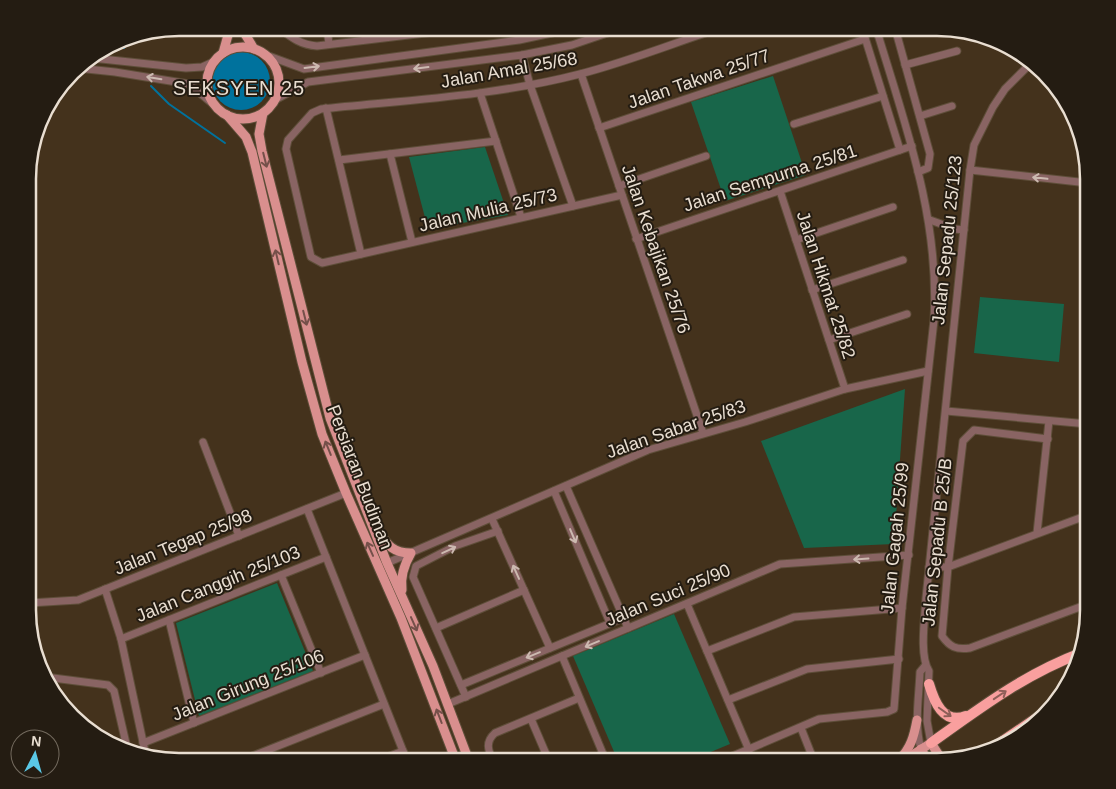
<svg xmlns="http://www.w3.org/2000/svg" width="1116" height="789" viewBox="0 0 1116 789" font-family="Helvetica,sans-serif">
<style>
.green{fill:#18664a}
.water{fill:#00729d}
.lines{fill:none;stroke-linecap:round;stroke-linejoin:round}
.stream{stroke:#00729d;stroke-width:2}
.minor-casing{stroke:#5e4e39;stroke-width:9}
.major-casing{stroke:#5e4e39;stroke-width:11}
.highway-casing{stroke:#5e4e39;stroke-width:12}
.minor{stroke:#896463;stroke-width:7}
.major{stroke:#d98f8e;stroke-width:9}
.highway{stroke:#f99f9e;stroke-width:10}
.oneway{stroke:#ccb9b0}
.oneway2{stroke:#75504a}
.oneway3{stroke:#8e5e58}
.labels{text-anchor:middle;stroke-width:4;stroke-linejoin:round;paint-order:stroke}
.street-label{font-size:18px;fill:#e9ded1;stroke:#241c12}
.quarter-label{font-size:20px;letter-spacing:1px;fill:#e9ded1;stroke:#241c12}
.rim{fill:none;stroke:#e9ded1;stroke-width:2.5}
</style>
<rect width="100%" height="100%" fill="#44321c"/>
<!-- green -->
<g class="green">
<polygon points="773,76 806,175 725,201 691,102"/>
<polygon points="485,147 508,215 428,229 409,157"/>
<polygon points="980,297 1064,304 1059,362 974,353"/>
<polygon points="905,389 894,544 804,548 761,441"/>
<polygon points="277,583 313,671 199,716 176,623"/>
<polygon points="674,614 730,744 689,761 618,761 573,656"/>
</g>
<!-- water -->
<circle class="water" cx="241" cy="81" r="29"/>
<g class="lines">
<!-- stream -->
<g class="stream">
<polyline points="176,28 185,28"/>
<polyline points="121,41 124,48"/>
<polyline points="151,86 169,104 225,143"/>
<polyline points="29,212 36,138"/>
</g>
<!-- minor casing -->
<g class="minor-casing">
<g id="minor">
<path d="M 279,28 C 292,38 301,45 317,46 L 467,28"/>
<polyline points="327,28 329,44"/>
<polyline points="862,28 900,150"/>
<polyline points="895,28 930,154 928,168 918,172"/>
<polyline points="266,55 304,69 519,40 575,28"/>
<polyline points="522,55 530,85 573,206"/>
<polyline points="92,58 186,68 202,67 213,62"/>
<polyline points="905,65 957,51"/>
<polyline points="77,68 115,72 189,84 213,104"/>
<polyline points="581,74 703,433"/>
<polyline points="480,93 521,217"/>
<polyline points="275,100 308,82 522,55 572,45 622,28"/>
<polyline points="326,108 361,254"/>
<polyline points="920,116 952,106"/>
<polyline points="794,124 883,96"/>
<polyline points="599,128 865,39"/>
<polyline points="390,154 412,242"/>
<polyline points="339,160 496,141"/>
<polyline points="970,170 1088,183"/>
<polyline points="619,186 706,156"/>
<polyline points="780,191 845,389"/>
<path d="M 622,195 L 322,263 L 311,257 L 286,149 L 288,140 L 312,113 L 321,109 C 407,100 495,96 580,74 C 627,62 674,43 720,28"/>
<polyline points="930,220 955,229 964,230"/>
<polyline points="636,239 912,146"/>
<polyline points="796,240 893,207"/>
<polyline points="812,290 903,260"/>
<polyline points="829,340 907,314"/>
<polyline points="946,411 1088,424"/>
<path d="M 1048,439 L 974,430 L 963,441 L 948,567 L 942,636 C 950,647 956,650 970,648 L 1088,604"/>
<polyline points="203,442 239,536"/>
<polyline points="566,486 628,628"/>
<polyline points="554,491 610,623"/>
<polyline points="307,509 407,761"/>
<polyline points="492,519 550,648"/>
<polyline points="1037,533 1049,421"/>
<polyline points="387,563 648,450 745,422 845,389 928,371"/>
<polyline points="929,567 948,567 1088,515"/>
<polyline points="281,575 321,673"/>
<polyline points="105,589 121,639 146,756"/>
<polyline points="29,603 78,600 346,493"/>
<polyline points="687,604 749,750"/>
<polyline points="169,620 194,723"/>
<polyline points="436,628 524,590"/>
<polyline points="121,639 326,557"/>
<polyline points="707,651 794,617 902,608"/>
<polyline points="562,656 606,761"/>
<polyline points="45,677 108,685 114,691 128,752"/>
<polyline points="461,685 623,618"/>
<polyline points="466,697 413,577 416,566 455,546 498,531"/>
<polyline points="728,700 807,669 899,659"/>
<polyline points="448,704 780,564 909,555"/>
<polyline points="531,719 549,761"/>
<polyline points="801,728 814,761"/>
<polyline points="143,743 365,655"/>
<path d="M 931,743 L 927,721 L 929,671 C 919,656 925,617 926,598 L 970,170 L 974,145 L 993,107 L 1005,89 L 1032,62"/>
<path d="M 921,749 C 914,724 919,697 920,672 L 925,666"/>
<polyline points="240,761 384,704"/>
<polyline points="377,761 403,751"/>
<path d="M 493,761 C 488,750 485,742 495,733 L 579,698"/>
<path d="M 721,761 L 819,719 L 887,712 L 894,709 L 902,608 L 934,320 C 940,218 905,124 876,28"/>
</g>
</g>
<!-- major casing -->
<g class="major-casing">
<g id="major">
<polyline points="245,28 245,34 254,49"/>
<circle cx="243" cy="83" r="36"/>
<polyline points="223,53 230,28"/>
<polyline points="263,113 259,134 262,151 330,418 387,563 433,666 469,761"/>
<polyline points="227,115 246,137 252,152 302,362 322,434 346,493 401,618 456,761"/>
<path d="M 377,530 C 387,544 392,553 411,553 C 404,565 400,576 402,590"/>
<polyline points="921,749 928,761"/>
<path d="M 899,760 C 911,748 914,736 917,720"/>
<polyline points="903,761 931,743 942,760"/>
</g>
</g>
<!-- highway casing -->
<g class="highway-casing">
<g id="highway">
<path d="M 929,684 C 934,701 943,725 966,716"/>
<path d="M 931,743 C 980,708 1025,674 1081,653"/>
<polyline points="991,749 1044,713"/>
</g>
</g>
<!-- minor -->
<use href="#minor" class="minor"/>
<!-- major -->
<use href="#major" class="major"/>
<!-- highway -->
<use href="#highway" class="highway"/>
</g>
<!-- one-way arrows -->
<defs><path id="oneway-shaft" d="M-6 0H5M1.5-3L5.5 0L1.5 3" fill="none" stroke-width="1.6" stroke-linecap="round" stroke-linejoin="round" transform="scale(1.25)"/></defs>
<g class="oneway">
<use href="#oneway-shaft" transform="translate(312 67) rotate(-7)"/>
<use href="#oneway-shaft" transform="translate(421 68) rotate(173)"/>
<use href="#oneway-shaft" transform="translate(154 78) rotate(-171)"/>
<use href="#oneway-shaft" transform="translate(1040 178) rotate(-174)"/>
<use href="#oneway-shaft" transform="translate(573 536) rotate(67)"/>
<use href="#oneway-shaft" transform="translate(449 550) rotate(-25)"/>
<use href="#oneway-shaft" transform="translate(861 559) rotate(176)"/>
<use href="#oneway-shaft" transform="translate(516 572) rotate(-114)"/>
<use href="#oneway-shaft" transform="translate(592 644) rotate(157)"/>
<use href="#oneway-shaft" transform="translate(533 655) rotate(158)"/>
</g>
<g class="oneway2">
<use href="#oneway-shaft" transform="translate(265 160) rotate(76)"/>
<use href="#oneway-shaft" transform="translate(277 257) rotate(-103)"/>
<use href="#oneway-shaft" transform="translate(305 318) rotate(76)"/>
<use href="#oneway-shaft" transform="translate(328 448) rotate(-112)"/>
<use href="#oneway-shaft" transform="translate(370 549) rotate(-114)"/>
<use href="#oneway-shaft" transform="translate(414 624) rotate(66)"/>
<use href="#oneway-shaft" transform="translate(439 716) rotate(-111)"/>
</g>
<g class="oneway3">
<use href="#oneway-shaft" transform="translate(1000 695) rotate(-34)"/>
<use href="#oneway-shaft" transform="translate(945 712) rotate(35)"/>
</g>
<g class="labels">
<!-- street labels -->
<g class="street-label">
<text transform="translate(509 70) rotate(-10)" y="6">Jalan Amal 25/68</text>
<text transform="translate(699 79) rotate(-19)" y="6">Jalan Takwa 25/77</text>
<text transform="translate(770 178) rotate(-18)" y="6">Jalan Sempurna 25/81</text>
<text transform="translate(488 210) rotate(-13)" y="6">Jalan Mulia 25/73</text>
<text transform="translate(947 240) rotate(-84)" y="6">Jalan Sepadu 25/123</text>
<text transform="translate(656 249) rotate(71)" y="6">Jalan Kebajikan 25/76</text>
<text transform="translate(826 285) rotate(72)" y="6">Jalan Hikmat 25/82</text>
<text transform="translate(676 429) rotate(-19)" y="6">Jalan Sabar 25/83</text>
<text transform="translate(360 477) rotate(69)" y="6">Persiaran Budiman</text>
<text transform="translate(895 538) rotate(-84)" y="6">Jalan Gagah 25/99</text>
<text transform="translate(183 542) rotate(-22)" y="6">Jalan Tegap 25/98</text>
<text transform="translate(937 542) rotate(-84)" y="6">Jalan Sepadu B 25/B</text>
<text transform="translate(218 584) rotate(-22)" y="6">Jalan Canggih 25/103</text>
<text transform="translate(668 595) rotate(-23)" y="6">Jalan Suci 25/90</text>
<text transform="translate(248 685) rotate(-22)" y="6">Jalan Girung 25/106</text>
</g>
<!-- quarter labels -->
<g class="quarter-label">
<text x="239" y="95">SEKSYEN 25</text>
</g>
</g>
<!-- crop -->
<path d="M0 0H1116V789H0ZM179 36H937A143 143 0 0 1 1080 179V610A143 143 0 0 1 937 753H179A143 143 0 0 1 36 610V179A143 143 0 0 1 179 36Z" fill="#241c12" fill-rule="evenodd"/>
<path class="rim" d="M179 36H937A143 143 0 0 1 1080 179V610A143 143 0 0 1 937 753H179A143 143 0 0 1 36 610V179A143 143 0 0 1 179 36Z"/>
<!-- north arrow -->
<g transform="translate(35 754) rotate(6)"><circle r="24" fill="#241c12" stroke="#736a5e"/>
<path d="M0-4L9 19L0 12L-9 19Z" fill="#5ac8e6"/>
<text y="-8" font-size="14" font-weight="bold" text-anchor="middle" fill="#e9ded1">N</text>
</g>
</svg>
